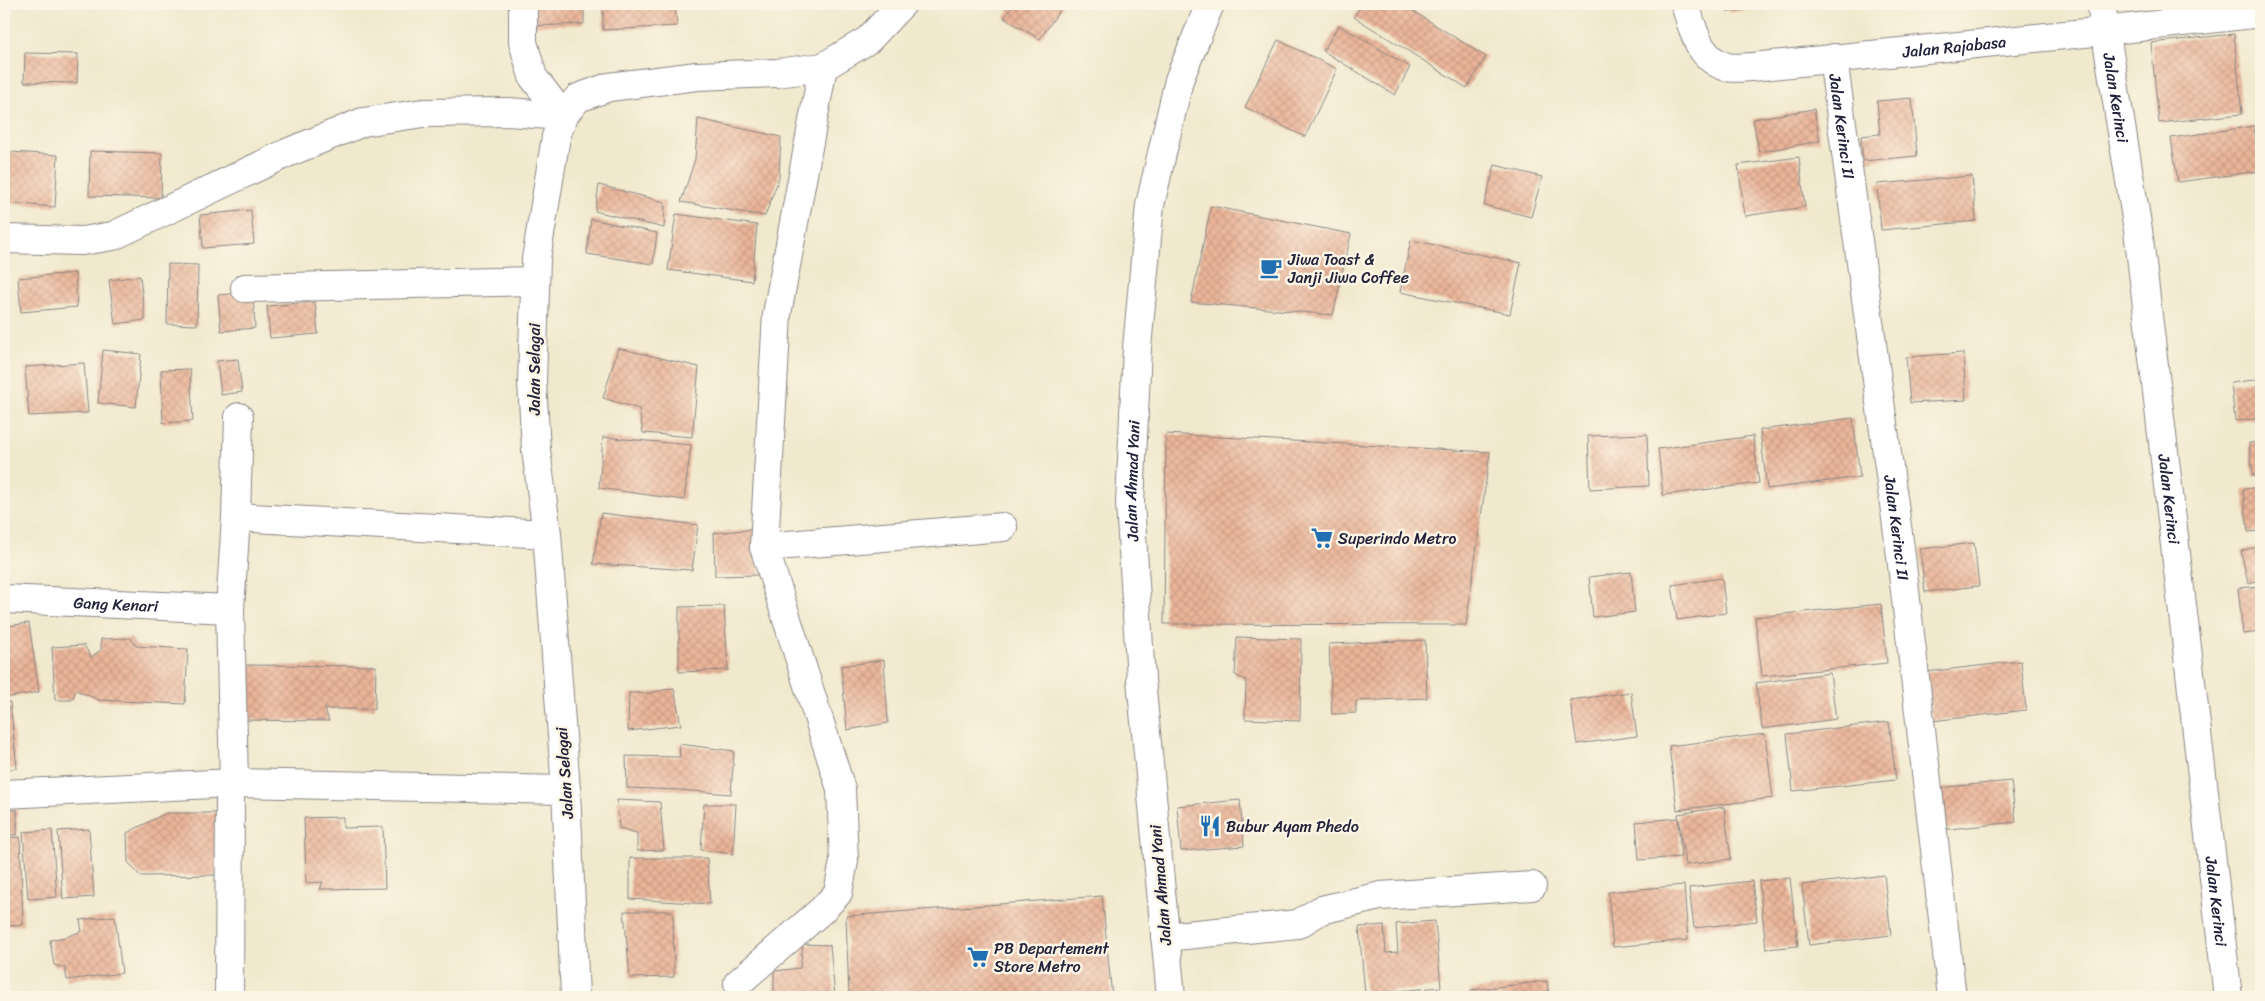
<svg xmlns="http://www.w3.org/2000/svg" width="2265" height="1001" viewBox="0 0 2265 1001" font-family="Sriracha,sans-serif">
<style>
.building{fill:url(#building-cross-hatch)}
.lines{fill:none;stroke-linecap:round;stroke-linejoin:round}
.minor-casing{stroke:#8a8684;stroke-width:30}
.major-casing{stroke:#8a8684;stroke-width:30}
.minor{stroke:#fff;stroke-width:28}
.major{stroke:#fff;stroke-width:28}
.labels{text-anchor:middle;stroke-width:5;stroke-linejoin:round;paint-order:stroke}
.street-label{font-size:16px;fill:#22223b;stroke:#fcf5e5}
.poi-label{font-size:16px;fill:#22223b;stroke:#fcf5e5;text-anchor:start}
</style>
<defs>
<pattern id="building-cross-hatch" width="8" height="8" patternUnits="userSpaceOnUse" patternTransform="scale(1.25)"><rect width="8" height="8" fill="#ebb599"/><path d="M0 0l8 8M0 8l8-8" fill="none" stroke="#c99b85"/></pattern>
</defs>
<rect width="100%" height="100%" fill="#fcf5e5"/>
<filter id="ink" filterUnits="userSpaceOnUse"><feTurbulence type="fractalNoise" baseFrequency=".02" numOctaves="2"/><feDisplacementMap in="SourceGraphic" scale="10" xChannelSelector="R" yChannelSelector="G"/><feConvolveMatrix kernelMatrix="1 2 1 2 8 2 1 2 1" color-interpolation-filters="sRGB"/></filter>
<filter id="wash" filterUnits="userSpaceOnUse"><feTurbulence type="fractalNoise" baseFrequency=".0096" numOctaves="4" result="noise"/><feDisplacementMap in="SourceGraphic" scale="20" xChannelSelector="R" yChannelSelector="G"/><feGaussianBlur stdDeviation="1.12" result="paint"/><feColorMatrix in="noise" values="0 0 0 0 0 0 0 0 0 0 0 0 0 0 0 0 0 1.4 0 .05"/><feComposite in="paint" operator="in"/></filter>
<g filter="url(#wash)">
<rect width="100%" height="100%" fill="#f1e9ce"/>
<g id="blocks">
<!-- building -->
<g class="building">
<polygon points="532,4 584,4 584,24 531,26"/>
<polygon points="603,4 675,4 677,26 603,30"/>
<polygon points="1014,4 1064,4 1040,39 1004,18"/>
<polygon points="1362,4 1402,4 1486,57 1467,88 1354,17"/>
<polygon points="1727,4 1785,4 1785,5 1728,12"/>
<polygon points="1887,4 1913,4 1914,5 1887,8"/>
<polygon points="1339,25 1410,67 1395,95 1323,51"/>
<polygon points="2234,34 2242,114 2159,123 2151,43"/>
<polygon points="1278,40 1337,69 1305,137 1245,107"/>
<polygon points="25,53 78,54 77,83 24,82"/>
<polygon points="1912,98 1917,156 1863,161 1861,136 1880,134 1877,101"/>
<polygon points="1814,109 1820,141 1759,152 1753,119"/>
<polygon points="698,119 781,137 779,178 765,216 681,202 695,159"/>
<polygon points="2254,126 2260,171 2178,182 2171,138"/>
<polygon points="90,151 162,153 161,198 89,196"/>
<polygon points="10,152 58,155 55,207 7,203"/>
<polygon points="1799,157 1805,207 1745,216 1738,165"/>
<polygon points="1495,165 1542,177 1531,217 1484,205"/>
<polygon points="1972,176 1976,221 1881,230 1877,184"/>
<polygon points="599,185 665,202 664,228 595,211"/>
<polygon points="1211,206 1351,234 1333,315 1191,302"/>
<polygon points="251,210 254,244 203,248 200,215"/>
<polygon points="676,214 757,225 752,281 668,270"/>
<polygon points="591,219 657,233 653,264 587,254"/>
<polygon points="1411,240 1521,263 1510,314 1400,292"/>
<polygon points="168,264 198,265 197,325 167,324"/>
<polygon points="75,273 77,307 21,312 18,278"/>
<polygon points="140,276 145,320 115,324 109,280"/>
<polygon points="253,292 255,328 221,331 218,295"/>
<polygon points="315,302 318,334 270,338 267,306"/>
<polygon points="618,348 699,367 692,437 643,433 639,409 603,398"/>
<polygon points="103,350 141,354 136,407 98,403"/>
<polygon points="1963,353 1966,400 1910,403 1906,357"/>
<polygon points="238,359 242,392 221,395 217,361"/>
<polygon points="84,363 88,413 29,416 25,367"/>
<polygon points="190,369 193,421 163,423 161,370"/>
<polygon points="2261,379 2261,418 2235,421 2231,383"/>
<polygon points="1853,418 1860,477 1767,489 1760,430"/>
<polygon points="1166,434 1490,452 1466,625 1164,624"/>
<polygon points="1647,434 1649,486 1590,489 1588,436"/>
<polygon points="1753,436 1759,483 1663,495 1658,449"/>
<polygon points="603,437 691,445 684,500 599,488"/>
<polygon points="2261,442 2261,475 2253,476 2249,443"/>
<polygon points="2261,487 2261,531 2248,532 2243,489"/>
<polygon points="601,513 698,525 692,570 593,564"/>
<polygon points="755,529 759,575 715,576 714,533"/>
<polygon points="1974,543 1979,586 1925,592 1920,549"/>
<polygon points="2261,546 2261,580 2248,583 2241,551"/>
<polygon points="1631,572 1635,612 1593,617 1589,577"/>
<polygon points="1722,578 1726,613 1677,620 1672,585"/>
<polygon points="2261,586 2261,632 2243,634 2238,588"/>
<polygon points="1881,604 1887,663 1762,676 1755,617"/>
<polygon points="724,606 728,670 679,672 679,607"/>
<polygon points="29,623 39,692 4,698 4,638 7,626"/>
<polygon points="1237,637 1301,639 1300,721 1245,719 1246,680 1235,675"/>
<polygon points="131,638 136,646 188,649 185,704 99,700 76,690 72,700 55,700 52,647 84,645 91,657 101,650 101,639"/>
<polygon points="1425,640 1427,698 1356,701 1356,713 1332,714 1329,644"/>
<polygon points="884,660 888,723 847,730 841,666"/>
<polygon points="2021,661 2026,710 1932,721 1926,672"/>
<polygon points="242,665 376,666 375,709 325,709 329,721 241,720"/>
<polygon points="1830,673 1836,719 1762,729 1756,683"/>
<polygon points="674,688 681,725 628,731 629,693 649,693"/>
<polygon points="1631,692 1637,736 1577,744 1570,700"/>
<polygon points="4,702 10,702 17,768 4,770"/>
<polygon points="1889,722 1896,780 1793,791 1787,734"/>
<polygon points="1765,734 1773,798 1677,810 1669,746"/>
<polygon points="679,744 734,751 731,794 680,790 627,788 626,756 680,757"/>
<polygon points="2011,781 2016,822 1940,830 1936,788"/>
<polygon points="617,800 660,802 664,850 637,851 637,833 619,828"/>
<polygon points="1240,800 1244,846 1181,851 1177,806"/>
<polygon points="704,804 736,804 733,854 701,850"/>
<polygon points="1724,807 1731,859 1685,865 1678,814"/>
<rect x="4" y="810" width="13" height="25"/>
<polygon points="166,813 223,813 223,875 140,876 128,862 127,833"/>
<polygon points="343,817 343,828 383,827 385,888 320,889 323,882 306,883 304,818"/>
<polygon points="1678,818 1681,857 1639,860 1636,822"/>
<polygon points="89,829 94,897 63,899 58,831"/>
<polygon points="52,830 57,897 28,899 23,832"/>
<polygon points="20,837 23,925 4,926 4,838"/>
<polygon points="630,858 707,858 710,904 630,899"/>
<polygon points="1884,875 1891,935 1809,945 1802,885"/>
<polygon points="1790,878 1798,946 1766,949 1759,881"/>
<polygon points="1752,881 1757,921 1694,928 1689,888"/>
<polygon points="1684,885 1688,940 1613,947 1608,892"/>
<polygon points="1102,896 1112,997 849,997 846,916"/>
<polygon points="624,911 673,911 674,977 630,978"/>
<polygon points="115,916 122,973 67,980 65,968 54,965 50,940 66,937 82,931 80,920"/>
<polygon points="1435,921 1441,987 1365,994 1359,927 1384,925 1386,953 1398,952 1396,924"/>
<polygon points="803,944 830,945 835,997 774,997 774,971 800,968"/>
<polygon points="1547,981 1549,997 1472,997 1471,990"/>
</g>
</g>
</g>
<g filter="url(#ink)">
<use href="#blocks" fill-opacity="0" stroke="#8a8684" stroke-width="1"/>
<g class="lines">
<!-- minor casing -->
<g class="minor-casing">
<g id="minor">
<polyline points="523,4 523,42 533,77 563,116"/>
<path id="s1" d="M 1685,4 C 1693,29 1698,59 1727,67 C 1734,69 1744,67 1752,67 L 2104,31 L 2261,13"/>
<path id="s2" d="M 2101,4 L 2138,230 L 2228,997"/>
<path id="s3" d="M 1833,58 L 1900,548 L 1952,997"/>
<polyline points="4,239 82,241 113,236 287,153 363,122 423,113 508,112 563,116"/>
<polyline points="245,288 535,281"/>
<polyline points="236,517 547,534"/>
<polyline points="764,547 1003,527"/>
<path id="s4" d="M 4,599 L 230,609"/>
<polyline points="4,794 234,783 566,790"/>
<polyline points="1165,937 1298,924 1321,910 1380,896 1532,886"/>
<polyline points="738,983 822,910 838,893 844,861 841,789 764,547 777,314 823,67"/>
<polyline points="229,997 230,794 234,783 230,609 236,517 239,417"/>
<polyline points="575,997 566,790 547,534 536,450 532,382 536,259 556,137 563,116 578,98 609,87 697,76 777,73 823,67 868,40 902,4"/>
</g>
</g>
<!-- major casing -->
<g class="major-casing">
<g id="major">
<path id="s5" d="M 1171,997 L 1141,679 L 1130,503 L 1137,348 L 1150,205 L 1179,80 L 1210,4"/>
</g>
</g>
<!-- minor -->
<use href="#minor" class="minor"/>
<!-- major -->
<use href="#major" class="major"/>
</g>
</g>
<!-- icons -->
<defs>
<g id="cafe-bare" transform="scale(1.725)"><path d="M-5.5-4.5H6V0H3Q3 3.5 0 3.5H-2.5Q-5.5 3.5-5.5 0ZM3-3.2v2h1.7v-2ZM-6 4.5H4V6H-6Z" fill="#1f6fb2" stroke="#fcf5e5" stroke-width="2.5" paint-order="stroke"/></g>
<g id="supermarket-bare" transform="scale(1.725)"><path d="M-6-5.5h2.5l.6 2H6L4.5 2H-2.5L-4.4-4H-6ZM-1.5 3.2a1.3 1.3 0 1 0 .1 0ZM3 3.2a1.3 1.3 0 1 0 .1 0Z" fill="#1f6fb2" stroke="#fcf5e5" stroke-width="2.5" paint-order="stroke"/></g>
<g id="restaurant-bare" transform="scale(1.725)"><path d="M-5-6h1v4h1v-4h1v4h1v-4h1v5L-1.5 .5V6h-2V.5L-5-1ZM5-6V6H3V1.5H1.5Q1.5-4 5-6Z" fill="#1f6fb2" stroke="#fcf5e5" stroke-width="2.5" paint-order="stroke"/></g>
</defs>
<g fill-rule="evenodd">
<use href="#cafe-bare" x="1271" y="268"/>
<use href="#supermarket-bare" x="1322" y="538"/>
<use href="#restaurant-bare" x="1210" y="826"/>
<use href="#supermarket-bare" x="978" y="957"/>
</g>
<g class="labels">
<!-- street labels -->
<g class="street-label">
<text dy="6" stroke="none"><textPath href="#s1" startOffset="308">Jalan Rajabasa</textPath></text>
<text dy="6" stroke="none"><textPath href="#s2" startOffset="95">Jalan Kerinci</textPath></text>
<text dy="6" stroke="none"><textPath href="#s3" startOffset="69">Jalan Kerinci II</textPath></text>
<text transform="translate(534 369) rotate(-90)" y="6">Jalan Selagai</text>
<text dy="6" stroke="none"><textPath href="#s5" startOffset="518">Jalan Ahmad Yani</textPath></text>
<text dy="6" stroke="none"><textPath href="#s2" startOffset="500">Jalan Kerinci</textPath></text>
<text dy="6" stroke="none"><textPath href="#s3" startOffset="474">Jalan Kerinci II</textPath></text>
<text dy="6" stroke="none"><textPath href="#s4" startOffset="112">Gang Kenari</textPath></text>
<text transform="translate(564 773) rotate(-94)" y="6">Jalan Selagai</text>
<text transform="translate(1160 885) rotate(-95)" y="6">Jalan Ahmad Yani</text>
<text dy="6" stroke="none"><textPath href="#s2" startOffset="905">Jalan Kerinci</textPath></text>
</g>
<!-- poi labels -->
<g class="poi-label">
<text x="1288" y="265">Jiwa Toast &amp;<tspan x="1288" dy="18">Janji Jiwa Coffee</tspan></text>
<text x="1338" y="544">Superindo Metro</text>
<text x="1226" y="832">Bubur Ayam Phedo</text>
<text x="994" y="954">PB Departement<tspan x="994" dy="18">Store Metro</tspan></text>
</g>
</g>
<!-- margin -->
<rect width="2265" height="1001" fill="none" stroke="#fcf5e5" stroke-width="20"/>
</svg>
